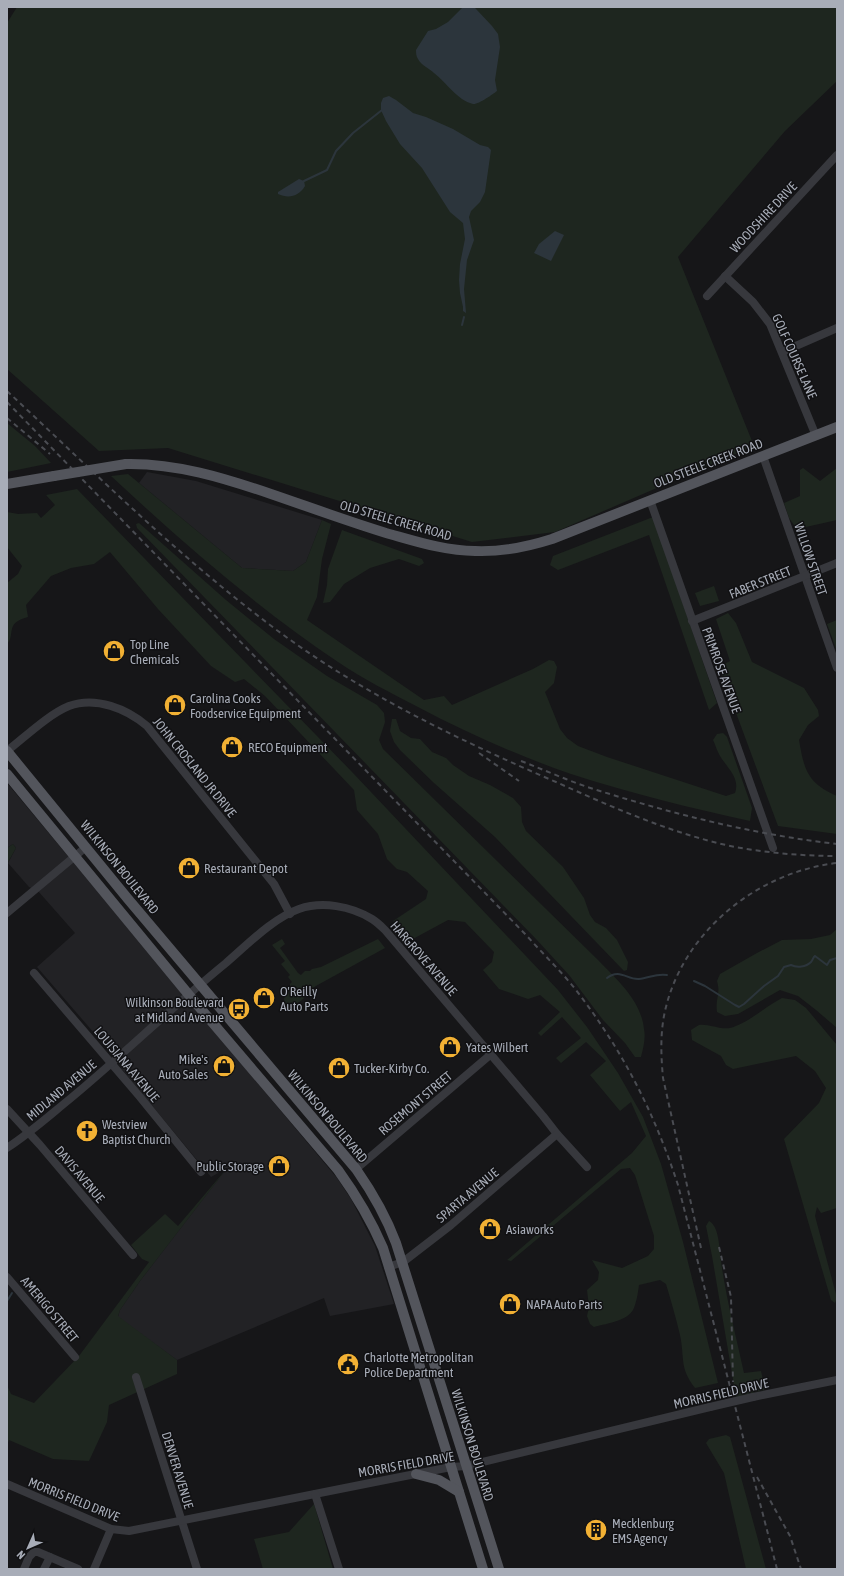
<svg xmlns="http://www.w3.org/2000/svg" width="844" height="1576" viewBox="0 0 844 1576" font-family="'Asap Condensed',sans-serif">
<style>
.built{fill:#222225}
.green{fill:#1e261f}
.water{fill:#2c353c}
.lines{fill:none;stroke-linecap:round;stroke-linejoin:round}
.stream{stroke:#2c353c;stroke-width:2}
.minor{stroke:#37383d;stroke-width:8}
.major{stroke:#53555c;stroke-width:10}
.rail{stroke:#4a4c52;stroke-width:2;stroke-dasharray:5 4;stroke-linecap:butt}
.minor-bridge{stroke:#37383d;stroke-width:8}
.major-bridge{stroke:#53555c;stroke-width:10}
.labels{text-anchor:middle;stroke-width:3;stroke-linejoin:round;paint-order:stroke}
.street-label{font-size:13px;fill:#a8adb8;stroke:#111113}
.poi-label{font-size:13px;fill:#a8adb8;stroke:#111113;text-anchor:start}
</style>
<rect width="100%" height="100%" fill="#161618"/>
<!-- built -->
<g class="built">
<polygon points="147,472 196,481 322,520 306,562 293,571 242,568 139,483"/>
<polygon points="7,783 337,1178 351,1199 375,1246 394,1304 330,1316 324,1298 177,1360 118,1317 120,1310 140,1281 227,1168 211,1177 121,1068 120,1063 37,967 75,933 38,891 29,887 8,863 16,848 13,844 7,848"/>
</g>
<!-- green -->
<g class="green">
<polygon points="17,7 837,7 837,81 785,131 678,257 754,446 555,532 472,542 168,448 99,451 7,369 7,23"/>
<polygon points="7,423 35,446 51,463 7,472"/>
<polygon points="803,468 820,481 837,468 837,520 797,529 789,518 784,503 800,496 800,470"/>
<path d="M 128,474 L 242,568 L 293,571 L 306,562 L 322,520 L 331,524 L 322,559 L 317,597 L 307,620 L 424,700 L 444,696 L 452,705 L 533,669 L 549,660 L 554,661 L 557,667 L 554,683 L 545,692 L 560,729 L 567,738 L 578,746 L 607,757 L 726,796 L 735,793 C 741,776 724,766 718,752 C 716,748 715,744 713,740 L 717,734 L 723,733 L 727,737 L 752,808 L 750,821 C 690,808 630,793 571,774 C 519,756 467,733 418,707 C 391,693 363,679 338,662 C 256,607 183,543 111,476 Z"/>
<path d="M 77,489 L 353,773 L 558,990 L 587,1027 L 618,1073 L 643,1117 L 661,1164 L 683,1242 L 718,1383 L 695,1388 C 679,1367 685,1359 680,1335 C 676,1318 671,1301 666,1284 L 660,1280 L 639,1285 C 638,1292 637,1299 635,1305 C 631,1321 608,1323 594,1327 L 590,1324 L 587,1316 L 589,1307 L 587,1290 L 598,1280 L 599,1272 L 592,1260 L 622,1268 L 648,1256 L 654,1249 L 654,1236 L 635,1175 L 630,1168 L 621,1169 L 511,1261 L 507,1260 L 632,1153 L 646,1136 L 631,1102 L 620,1111 L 590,1075 L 606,1061 L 586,1042 L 561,1063 L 556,1058 L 581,1038 L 562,1017 L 541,1036 L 538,1033 L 560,1012 L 540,995 L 528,999 L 499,989 L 483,970 L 492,962 L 494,952 L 465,922 L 448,920 L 411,940 L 393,921 L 426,899 L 428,891 L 407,872 L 397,869 L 387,859 L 378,834 L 357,810 L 354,790 L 265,696 L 244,679 L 235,682 L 211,666 L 158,609 L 110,552 L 94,564 L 71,568 L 51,576 L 26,605 L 28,617 C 4,623 16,635 7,644 L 7,583 L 18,574 L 22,566 L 7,547 L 7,512 L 18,514 L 37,513 L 41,518 L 55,505 L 46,495 Z"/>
<polygon points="653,517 717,703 709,710 649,535 558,570 550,565 553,556"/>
<path d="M 139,523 L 226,600 L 274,639 L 327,676 L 377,705 L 384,713 L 385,722 L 379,740 L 383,749 L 598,960 C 617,980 641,1000 644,1029 C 646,1038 643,1049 641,1057 L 635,1057 L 625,1043 L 603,1020 L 569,975 L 536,939 L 137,528 L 136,524 Z"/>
<polygon points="342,530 422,559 424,563 419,566 399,559 370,568 344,584 330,602 323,603 327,585 328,569"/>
<polygon points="714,586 719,601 700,606 695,593"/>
<path d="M 728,613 L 736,623 L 752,662 L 804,688 L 818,710 L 819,716 L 808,725 L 799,740 C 804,769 807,783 837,796 L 837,834 L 778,826 L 719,667 L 730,661 L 716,619 Z"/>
<polygon points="837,620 837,651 827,624"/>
<polygon points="392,719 396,719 400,731 411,738 420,739 432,752 446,758 453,765 469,776 490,785 513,798 521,807 522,822 526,831 563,867 584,898 590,915 595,922 606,928 617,940 628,962 627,970 624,971 495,837 434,783 400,750 394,742 390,731"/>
<polygon points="13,844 16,848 7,864 7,848"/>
<path d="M 837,929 L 837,1028 L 816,1010 L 798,996 L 780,990 L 738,1014 L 725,1016 L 717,1012 C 715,999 721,994 717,981 L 720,974 L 757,953 L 782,940 L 811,939 L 830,935 Z"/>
<path d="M 282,939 L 285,944 L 280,948 L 298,973 L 301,975 L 305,971 L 310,971 L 312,969 L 321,967 L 378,939 L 385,948 L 314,987 C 308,995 295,1010 284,1005 C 284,998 284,994 290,989 L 290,984 L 292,982 L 288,977 L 290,975 L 281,964 L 285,961 L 272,945 Z"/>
<path d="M 782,998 L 795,1000 L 806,1008 L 837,1045 L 837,1208 L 821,1213 L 817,1207 L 815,1216 L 837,1298 L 835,1303 L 831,1300 L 784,1139 L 819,1103 L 826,1088 L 815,1071 L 796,1056 L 733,1069 L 726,1065 L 721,1056 L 692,1040 L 691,1030 C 694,1028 697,1026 699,1025 C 707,1023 721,1030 730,1028 C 747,1024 766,1006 782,998 Z"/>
<polygon points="228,1167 140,1281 120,1310 118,1316 177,1360 177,1374 109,1405 107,1422 89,1461 53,1459 9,1440 7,1445 7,1385 11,1394 34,1403 79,1356 149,1262 142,1259 131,1245 165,1214 178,1226"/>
<path d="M 709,1221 C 720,1227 719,1250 721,1261 C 726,1298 736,1336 744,1373 L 761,1371 L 764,1385 L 764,1390 L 736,1397 L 712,1256 L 706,1226 Z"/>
<polygon points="726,1435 730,1437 766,1569 746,1569 724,1473 706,1443 709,1439"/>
<polygon points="314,1504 333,1569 263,1569 254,1539 289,1532"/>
</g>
<!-- water -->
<g class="water">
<path d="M 463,7 L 474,7 L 476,9 L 492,26 L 498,34 L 500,47 L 495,80 L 497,91 C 493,94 478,105 473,104 C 457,100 447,83 434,73 C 429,68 422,66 418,59 C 416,56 416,53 416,50 L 428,31 L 436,29 L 448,22 Z"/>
<polygon points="389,96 396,100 413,113 426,117 453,129 480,145 488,147 491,150 485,192 480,202 471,211 469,217 474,240 467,260 464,289 466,313 463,311 463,307 460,293 459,280 460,264 465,239 463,223 450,212 422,168 400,144 386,121 381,110 381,103 383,98"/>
<path d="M 299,179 L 304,181 L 305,186 C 299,196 289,199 278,194 L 278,192 Z"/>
<polygon points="555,231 564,235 551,261 534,253 539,244"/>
</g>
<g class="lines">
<!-- stream -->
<g class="stream">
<polyline points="304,181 327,170 336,151 353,133 382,110"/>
<polyline points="462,325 464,317"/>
<path d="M 607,978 C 620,968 627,980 639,979 C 649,978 657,973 667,975"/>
<path d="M 694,981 L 705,986 L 735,1005 L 739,1007 L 744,1004 L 764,986 L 778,976 L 784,967 L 791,965 C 797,968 806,967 811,962 C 813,960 813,957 815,956 L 827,965 L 830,960 L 837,958"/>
<polyline points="7,1301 12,1293"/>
</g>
<!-- minor -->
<g class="minor">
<polyline points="725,276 753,302 770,324 816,436"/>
<polyline points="707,296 837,155"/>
<polyline points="782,352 837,328"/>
<polyline points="763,456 837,668"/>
<polyline points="650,500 773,848"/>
<polyline points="692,621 837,563"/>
<path d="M 7,751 C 25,737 49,714 69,706 C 96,696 127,709 147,726 L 274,884 L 290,914"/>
<polyline points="7,913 86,847"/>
<polyline points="34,973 140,1097 201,1172"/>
<polyline points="7,1109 40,1145 133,1255"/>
<path d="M 7,1148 C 30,1133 50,1115 71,1098 C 124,1054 173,1006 226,963 C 247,945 273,918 299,909 C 322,901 351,906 372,919 C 377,922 381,926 385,930 L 543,1116 L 557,1134 L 587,1167"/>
<polyline points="356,1169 490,1055"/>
<polyline points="388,1267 403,1262 451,1225 557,1134"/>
<polyline points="7,1277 75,1357"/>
<polyline points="136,1377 197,1569"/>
<polyline points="753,1397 837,1380"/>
<polyline points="7,1484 111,1529 129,1531 390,1479 451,1467 466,1466 710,1407"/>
<polyline points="315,1494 339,1569"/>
<polyline points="24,1569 29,1557 34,1552 38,1552 78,1569"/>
<polyline points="44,1569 50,1557"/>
<polyline points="94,1569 111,1529"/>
</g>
<!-- major -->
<g class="major">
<path d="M 126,464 C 176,463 224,478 271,494 C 309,507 347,521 386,533 C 415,541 445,551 475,551 C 501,552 527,547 552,539 L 837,427"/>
<polyline points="7,484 54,476"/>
<path d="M 7,751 L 128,899 L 356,1169 C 372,1192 386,1216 396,1243 L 499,1569"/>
<path d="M 7,774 L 189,995 L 338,1170 C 356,1195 371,1220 383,1248 L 483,1569"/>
<polyline points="416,1474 439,1480 459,1492"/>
</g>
<!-- rail -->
<g class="rail">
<path d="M 7,391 C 95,473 181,559 278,631 C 363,694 459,740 556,782 C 614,808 673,834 735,847 C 768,853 803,856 837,856"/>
<path d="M 7,402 L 527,936 C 543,954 561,971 576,990 C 623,1051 654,1112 678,1185 L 777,1569"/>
<polyline points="7,418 50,454"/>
<polyline points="479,753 519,781"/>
<path d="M 521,761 C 547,771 573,783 600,791 C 677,815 757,835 837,844"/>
<polyline points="719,1247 731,1297 733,1382"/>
<path d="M 701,1248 L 663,1078 C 661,1056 660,1033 665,1011 C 683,931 758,872 837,863"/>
<polyline points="757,1477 790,1536 801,1569"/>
</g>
<!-- minor-bridge -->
<polyline class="minor-bridge" points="710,1407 753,1397"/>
<!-- major-bridge -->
<polyline class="major-bridge" points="54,476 126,464"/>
</g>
<!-- icons -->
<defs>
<g id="shop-disc" transform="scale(1.15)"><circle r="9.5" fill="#f2b134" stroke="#111113"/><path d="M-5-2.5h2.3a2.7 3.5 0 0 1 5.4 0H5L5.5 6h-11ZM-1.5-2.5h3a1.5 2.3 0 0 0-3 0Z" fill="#111"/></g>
<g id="bus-disc" transform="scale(1.15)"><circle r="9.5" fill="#f2b134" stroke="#111113"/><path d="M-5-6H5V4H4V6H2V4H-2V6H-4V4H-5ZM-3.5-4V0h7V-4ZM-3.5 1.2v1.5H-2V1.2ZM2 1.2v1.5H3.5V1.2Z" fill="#111"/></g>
<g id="church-disc" transform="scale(1.15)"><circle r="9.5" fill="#f2b134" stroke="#111113"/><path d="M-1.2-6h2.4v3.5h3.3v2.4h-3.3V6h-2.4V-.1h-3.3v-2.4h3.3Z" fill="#111"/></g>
<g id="civic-disc" transform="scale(1.15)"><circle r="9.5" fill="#f2b134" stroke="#111113"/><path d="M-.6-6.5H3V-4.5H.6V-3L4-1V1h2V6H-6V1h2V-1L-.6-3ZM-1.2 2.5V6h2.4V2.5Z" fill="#111"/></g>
<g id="building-disc" transform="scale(1.15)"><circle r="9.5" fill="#f2b134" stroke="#111113"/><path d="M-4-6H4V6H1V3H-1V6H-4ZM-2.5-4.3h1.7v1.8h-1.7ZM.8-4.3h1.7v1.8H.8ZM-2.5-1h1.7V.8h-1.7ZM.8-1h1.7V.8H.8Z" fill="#111"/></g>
</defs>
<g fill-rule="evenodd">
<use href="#shop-disc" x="114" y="651"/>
<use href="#shop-disc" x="175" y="705"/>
<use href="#shop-disc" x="232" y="747"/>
<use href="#shop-disc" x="189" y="868"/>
<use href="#shop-disc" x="264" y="998"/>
<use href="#bus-disc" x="239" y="1009"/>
<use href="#shop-disc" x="450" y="1047"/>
<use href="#shop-disc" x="224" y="1066"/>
<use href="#shop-disc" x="339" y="1068"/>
<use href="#church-disc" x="87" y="1131"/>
<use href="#shop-disc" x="279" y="1166"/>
<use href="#shop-disc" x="490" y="1229"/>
<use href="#shop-disc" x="510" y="1304"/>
<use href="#civic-disc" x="348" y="1364"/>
<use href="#building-disc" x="596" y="1530"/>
</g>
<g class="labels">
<!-- street labels -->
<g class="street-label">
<text transform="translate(763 217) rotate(-47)" y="5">WOODSHIRE DRIVE</text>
<text transform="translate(795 356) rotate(66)" y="5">GOLF COURSE LANE</text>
<text transform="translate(708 463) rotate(-21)" y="5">OLD STEELE CREEK ROAD</text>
<text transform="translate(396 520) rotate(16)" y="5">OLD STEELE CREEK ROAD</text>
<text transform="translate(811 559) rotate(71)" y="5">WILLOW STREET</text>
<text transform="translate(760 582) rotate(-22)" y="5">FABER STREET</text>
<text transform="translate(722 670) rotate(70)" y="5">PRIMROSE AVENUE</text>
<text transform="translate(195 767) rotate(51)" y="5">JOHN CROSLAND JR DRIVE</text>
<text transform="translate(120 867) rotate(51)" y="5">WILKINSON BOULEVARD</text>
<text transform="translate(424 958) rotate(49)" y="5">HARGROVE AVENUE</text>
<text transform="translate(127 1064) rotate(50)" y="5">LOUISIANA AVENUE</text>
<text transform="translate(61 1090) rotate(-40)" y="5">MIDLAND AVENUE</text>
<text transform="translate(415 1103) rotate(-40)" y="5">ROSEMONT STREET</text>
<text transform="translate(328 1116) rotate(50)" y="5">WILKINSON BOULEVARD</text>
<text transform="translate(80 1174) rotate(50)" y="5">DAVIS AVENUE</text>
<text transform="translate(467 1195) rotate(-40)" y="5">SPARTA AVENUE</text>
<text transform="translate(50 1309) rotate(50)" y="5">AMERIGO STREET</text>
<text transform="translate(721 1393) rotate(-13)" y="5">MORRIS FIELD DRIVE</text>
<text transform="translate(473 1445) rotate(73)" y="5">WILKINSON BOULEVARD</text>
<text transform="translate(406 1464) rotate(-10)" y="5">MORRIS FIELD DRIVE</text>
<text transform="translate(178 1470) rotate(73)" y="5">DENVER AVENUE</text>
<text transform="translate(74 1499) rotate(22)" y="5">MORRIS FIELD DRIVE</text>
</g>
<!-- poi labels -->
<g class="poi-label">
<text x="130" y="649">Top Line<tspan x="130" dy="15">Chemicals</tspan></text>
<text x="190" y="703">Carolina Cooks<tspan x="190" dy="15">Foodservice Equipment</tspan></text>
<text x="248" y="752">RECO Equipment</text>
<text x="204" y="873">Restaurant Depot</text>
<text x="280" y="996">O'Reilly<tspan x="280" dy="15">Auto Parts</tspan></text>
<text x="224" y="1007" text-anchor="end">Wilkinson Boulevard<tspan x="224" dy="15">at Midland Avenue</tspan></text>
<text x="466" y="1052">Yates Wilbert</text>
<text x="208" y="1064" text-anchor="end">Mike's<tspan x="208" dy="15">Auto Sales</tspan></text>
<text x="354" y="1073">Tucker-Kirby Co.</text>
<text x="102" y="1129">Westview<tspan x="102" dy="15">Baptist Church</tspan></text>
<text x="264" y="1171" text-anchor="end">Public Storage</text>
<text x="506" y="1234">Asiaworks</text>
<text x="526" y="1309">NAPA Auto Parts</text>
<text x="364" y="1362">Charlotte Metropolitan<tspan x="364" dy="15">Police Department</tspan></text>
<text x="612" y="1528">Mecklenburg<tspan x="612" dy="15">EMS Agency</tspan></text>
</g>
</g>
<!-- border -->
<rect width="844" height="1576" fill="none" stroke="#a8adb8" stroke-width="16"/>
<!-- north arrow -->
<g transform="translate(28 1548) rotate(225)" stroke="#111113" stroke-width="3" paint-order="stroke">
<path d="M0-3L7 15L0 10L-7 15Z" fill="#a8adb8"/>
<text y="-6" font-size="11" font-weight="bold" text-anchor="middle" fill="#a8adb8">N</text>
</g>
</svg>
